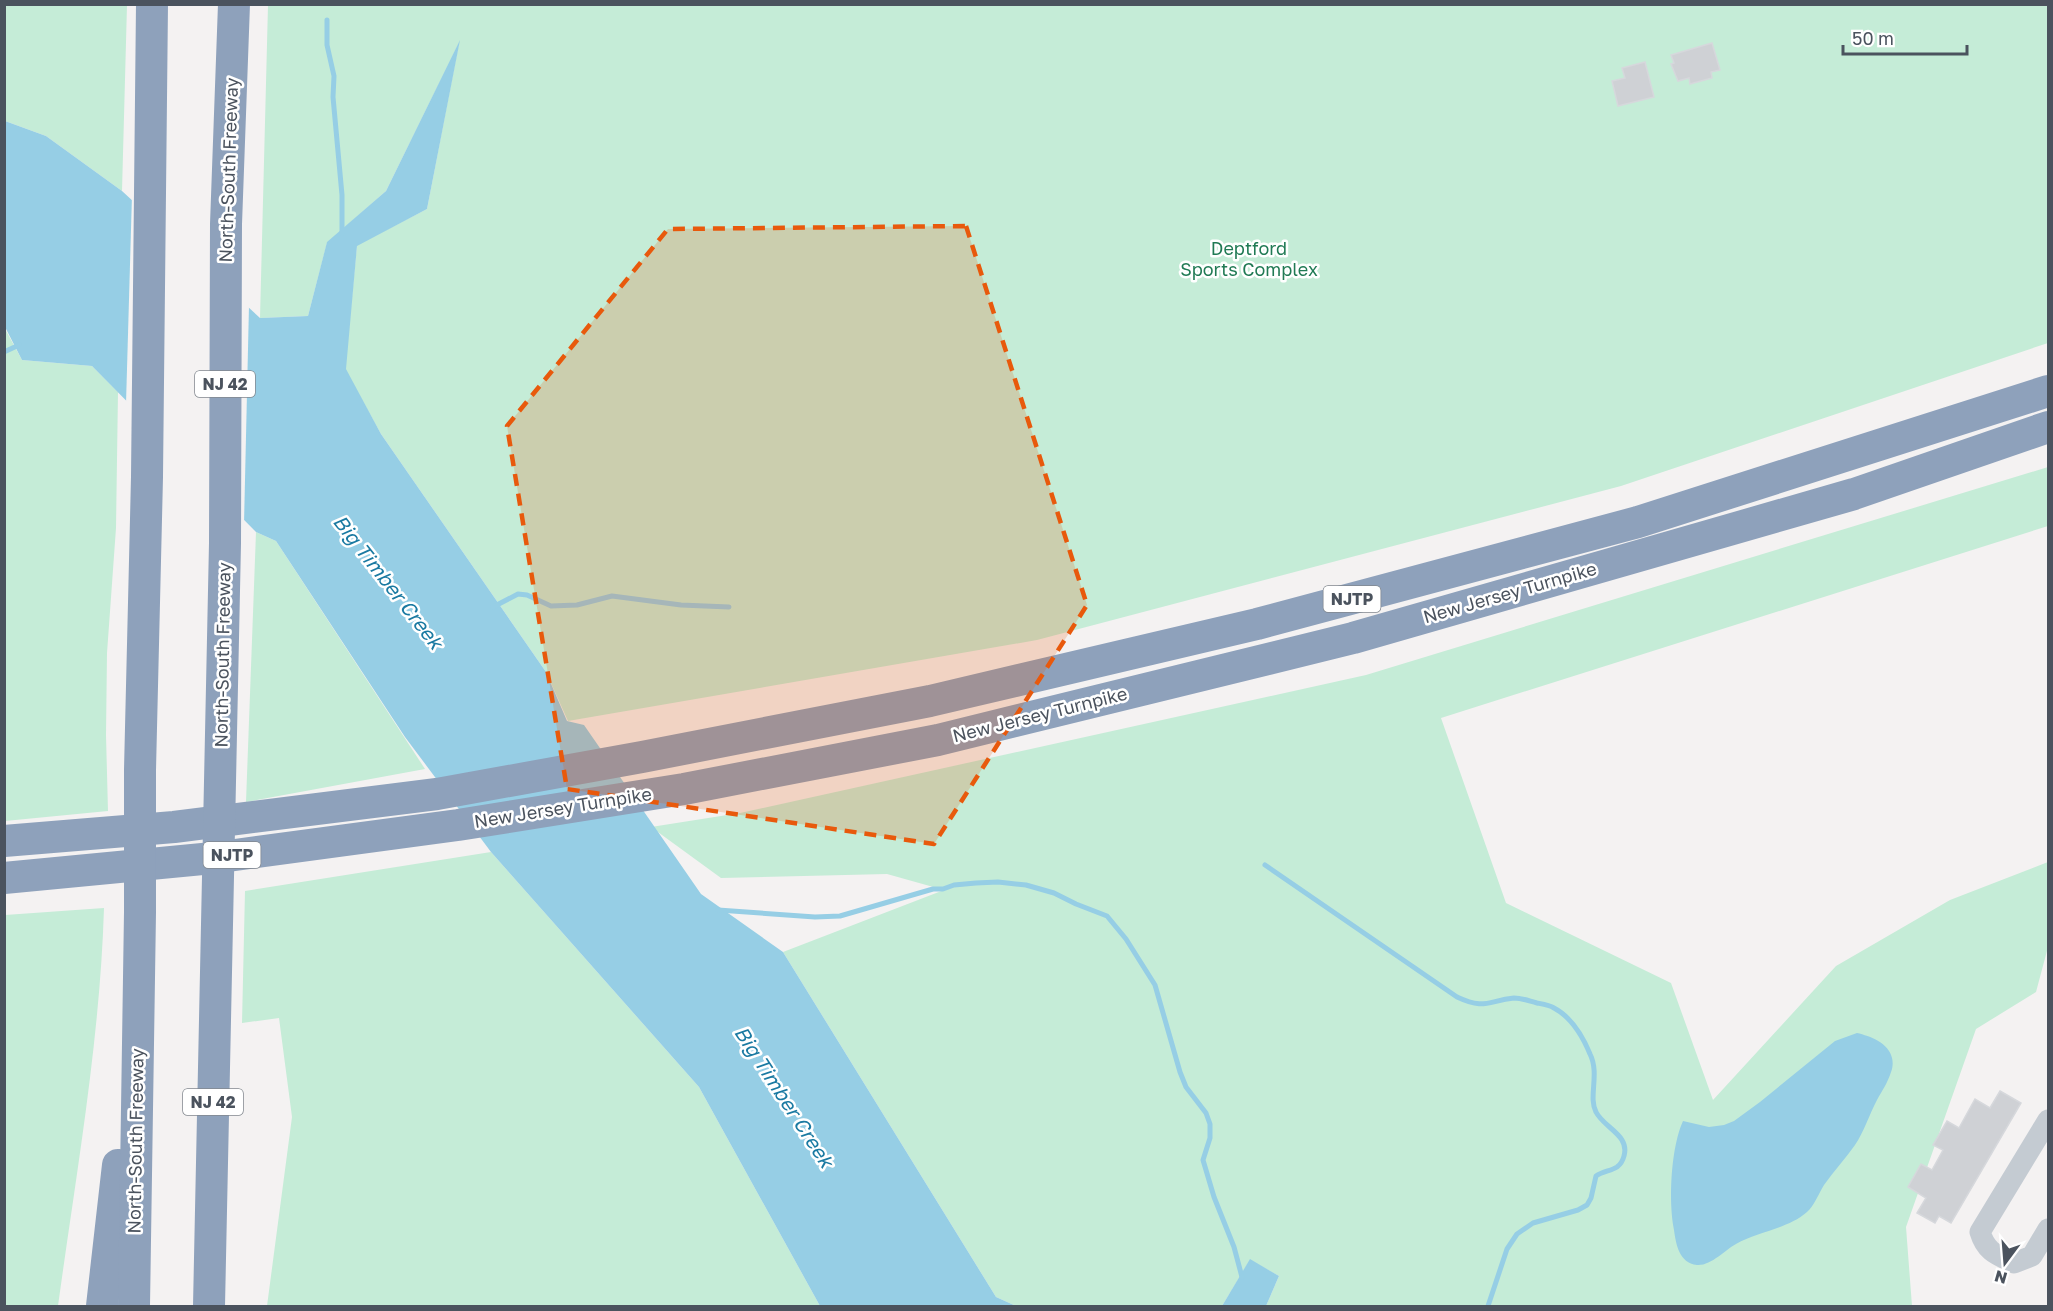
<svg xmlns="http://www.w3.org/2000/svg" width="2053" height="1311" viewBox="0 0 2053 1311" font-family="'Golos Text',sans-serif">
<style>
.green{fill:#c5ecd7}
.water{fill:#96cee5}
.pier{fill:#f4f2f2}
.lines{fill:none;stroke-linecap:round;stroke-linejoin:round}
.stream{stroke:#96cee5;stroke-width:5}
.building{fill:#cfd1d5;stroke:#d6d8dc;stroke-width:1.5}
.minor{stroke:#c4cbd2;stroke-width:21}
.highway{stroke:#8ea1bb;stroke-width:32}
.marked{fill:#e8590c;fill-opacity:0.2;stroke:#e8590c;stroke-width:4.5;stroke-dasharray:12 8;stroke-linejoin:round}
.labels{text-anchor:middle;stroke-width:5;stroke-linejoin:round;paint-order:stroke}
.shield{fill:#fff;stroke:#81878e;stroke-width:1.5}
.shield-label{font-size:16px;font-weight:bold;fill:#4b535e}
.street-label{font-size:18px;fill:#4b535e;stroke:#fff}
.park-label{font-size:18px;fill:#207a54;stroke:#fff}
.water-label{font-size:20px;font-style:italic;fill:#1a7aa2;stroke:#fff}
</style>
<rect width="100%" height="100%" fill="#f4f2f2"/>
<!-- green -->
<g class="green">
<polygon points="5,5 127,5 122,191 46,136 5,121"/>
<polygon points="268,5 2048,5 2048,343 1621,486 1037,640 568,721 546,672 381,434 345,369 357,245 427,209 459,43 386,191 327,243 308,316 260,318"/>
<polygon points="4,327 22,360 92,366 118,392 116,528 107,653 106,735 108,811 5,821"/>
<polygon points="2048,467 2048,526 1441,718 1506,903 1671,983 1713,1100 1836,966 1950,900 2048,862 2048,947 2036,992 1976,1029 1906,1227 1912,1306 1266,1306 1279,1276 1250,1260 1222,1306 1016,1306 996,1297 783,952 944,890 887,874 721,878 651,827 740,813 1366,675"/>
<polygon points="256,532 276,541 425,769 246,802"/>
<polygon points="491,852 699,1087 820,1306 267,1306 292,1117 279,1018 242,1023 245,891"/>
<path d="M 104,908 C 100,1041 76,1174 58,1306 L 5,1306 L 5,915 Z"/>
</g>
<!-- water -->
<g class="water">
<polygon points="460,40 427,209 357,246 346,369 381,434 546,672 567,721 584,725 701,894 783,952 996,1297 1016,1306 820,1306 699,1087 491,852 405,737 276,541 256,532 92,366 22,360 5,327 5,121 46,136 122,191 260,318 308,316 327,242 386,191"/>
<path d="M 1857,1033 C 1870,1036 1889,1043 1892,1058 C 1893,1062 1893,1067 1891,1072 C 1888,1082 1882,1091 1877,1100 C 1869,1115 1864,1132 1855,1145 C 1845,1159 1834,1171 1824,1185 C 1819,1193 1814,1206 1807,1212 C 1788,1229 1758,1231 1736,1244 C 1725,1250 1711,1266 1697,1265 C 1679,1263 1676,1244 1674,1230 C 1668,1201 1671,1147 1683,1121 L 1709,1127 L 1724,1125 L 1734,1121 L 1760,1102 L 1835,1041 Z"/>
<polygon points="1250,1259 1279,1276 1266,1306 1222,1306"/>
</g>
<!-- pier -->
<polygon class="pier" points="132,195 249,305 244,524 126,404"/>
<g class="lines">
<!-- stream -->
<g class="stream">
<polyline points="327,20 327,45 334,76 333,97 342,195 342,233"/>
<polyline points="4,352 19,345"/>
<polyline points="493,607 518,594 527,595 551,606 577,605 612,596 681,605 729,607"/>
<path d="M 1265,865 L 1457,997 C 1485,1010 1487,1001 1514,998 C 1522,998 1529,1001 1537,1003 C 1542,1004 1549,1005 1554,1008 C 1571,1017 1583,1037 1590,1054 C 1600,1074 1588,1097 1596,1112 C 1604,1128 1630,1135 1624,1156 C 1623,1160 1621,1164 1617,1167 C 1611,1171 1603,1171 1596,1176 L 1591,1198 L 1587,1205 L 1578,1210 L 1533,1223 L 1517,1234 L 1507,1249 L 1488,1306"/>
<polyline points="718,910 815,917 840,916 933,889 943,889 954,885 976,883 998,882 1026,885 1054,893 1076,904 1107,916 1126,939 1155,985 1180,1072 1186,1087 1206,1113 1210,1124 1210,1138 1203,1160 1214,1197 1234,1247 1242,1277"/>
</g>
</g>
<!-- building -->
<g class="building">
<polygon points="1712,43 1720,70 1711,72 1712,78 1690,84 1689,78 1678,81 1671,64 1674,63 1671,55"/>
<polygon points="1645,62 1654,97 1618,106 1612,81 1625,78 1622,68"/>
<polygon points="2000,1091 2021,1103 1951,1223 1939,1216 1935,1223 1917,1213 1926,1198 1908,1187 1921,1164 1932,1170 1943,1150 1933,1145 1947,1121 1959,1128 1975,1099 1990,1108"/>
</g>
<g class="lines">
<!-- minor -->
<path class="minor" d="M 2048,1120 L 1980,1232 C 1986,1252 1997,1255 2014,1263 L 2032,1256 L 2048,1229"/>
<!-- highway -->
<g class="highway">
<polyline points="4,841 174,827 437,794 642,757 930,701 1257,624 1638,522 2048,391"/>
<polyline points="4,878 213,858 458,825 684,789 938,740 1353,638 1854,494 2048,427"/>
<polyline points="102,1306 118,1165"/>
<polyline points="134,1306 140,912 140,770 147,477 152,4"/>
<polyline points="209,1306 225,543 226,224 234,4"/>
</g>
</g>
<!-- marked area -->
<path class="marked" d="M 966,226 L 1087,605 L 934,844 L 567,789 L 507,426 L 668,229 Z"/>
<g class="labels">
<!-- shield labels -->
<g class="shield">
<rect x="195" y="371" width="60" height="26" rx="4.5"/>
<rect x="1323.5" y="586" width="57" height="26" rx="4.5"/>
<rect x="203.5" y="842" width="57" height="26" rx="4.5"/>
<rect x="183" y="1089" width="60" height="26" rx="4.5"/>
</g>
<g class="shield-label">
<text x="225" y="390">NJ 42</text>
<text x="1352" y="605">NJTP</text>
<text x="232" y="861">NJTP</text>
<text x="213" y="1108">NJ 42</text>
</g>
<!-- street labels -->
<g class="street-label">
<text transform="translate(229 170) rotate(-88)" y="6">North-South Freeway</text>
<text transform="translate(1510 593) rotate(-16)" y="6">New Jersey Turnpike</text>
<text transform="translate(223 655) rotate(-89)" y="6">North-South Freeway</text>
<text transform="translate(1040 715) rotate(-14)" y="6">New Jersey Turnpike</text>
<text transform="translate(563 808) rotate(-9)" y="6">New Jersey Turnpike</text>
<text transform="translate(136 1141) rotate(-89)" y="6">North-South Freeway</text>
</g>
<!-- park labels -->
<g class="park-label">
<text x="1249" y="255">Deptford<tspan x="1249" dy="21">Sports Complex</tspan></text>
</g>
<!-- water labels -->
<g class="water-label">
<text transform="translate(388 582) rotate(52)" y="7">Big Timber Creek</text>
<text transform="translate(784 1097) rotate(57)" y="7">Big Timber Creek</text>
</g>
</g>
<!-- border -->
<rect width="2053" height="1311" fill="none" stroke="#4b535e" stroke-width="12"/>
<!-- north arrow -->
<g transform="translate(2005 1263) rotate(196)" stroke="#ffffff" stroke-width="4.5" paint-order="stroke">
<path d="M0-4.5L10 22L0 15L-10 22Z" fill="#4b535e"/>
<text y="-9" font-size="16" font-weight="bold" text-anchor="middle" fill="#4b535e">N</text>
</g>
<!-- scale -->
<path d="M1843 45v9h124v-9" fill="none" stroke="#4b535e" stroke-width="3"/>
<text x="1852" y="45" font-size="18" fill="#4b535e" stroke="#ffffff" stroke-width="4.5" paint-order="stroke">50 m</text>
</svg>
